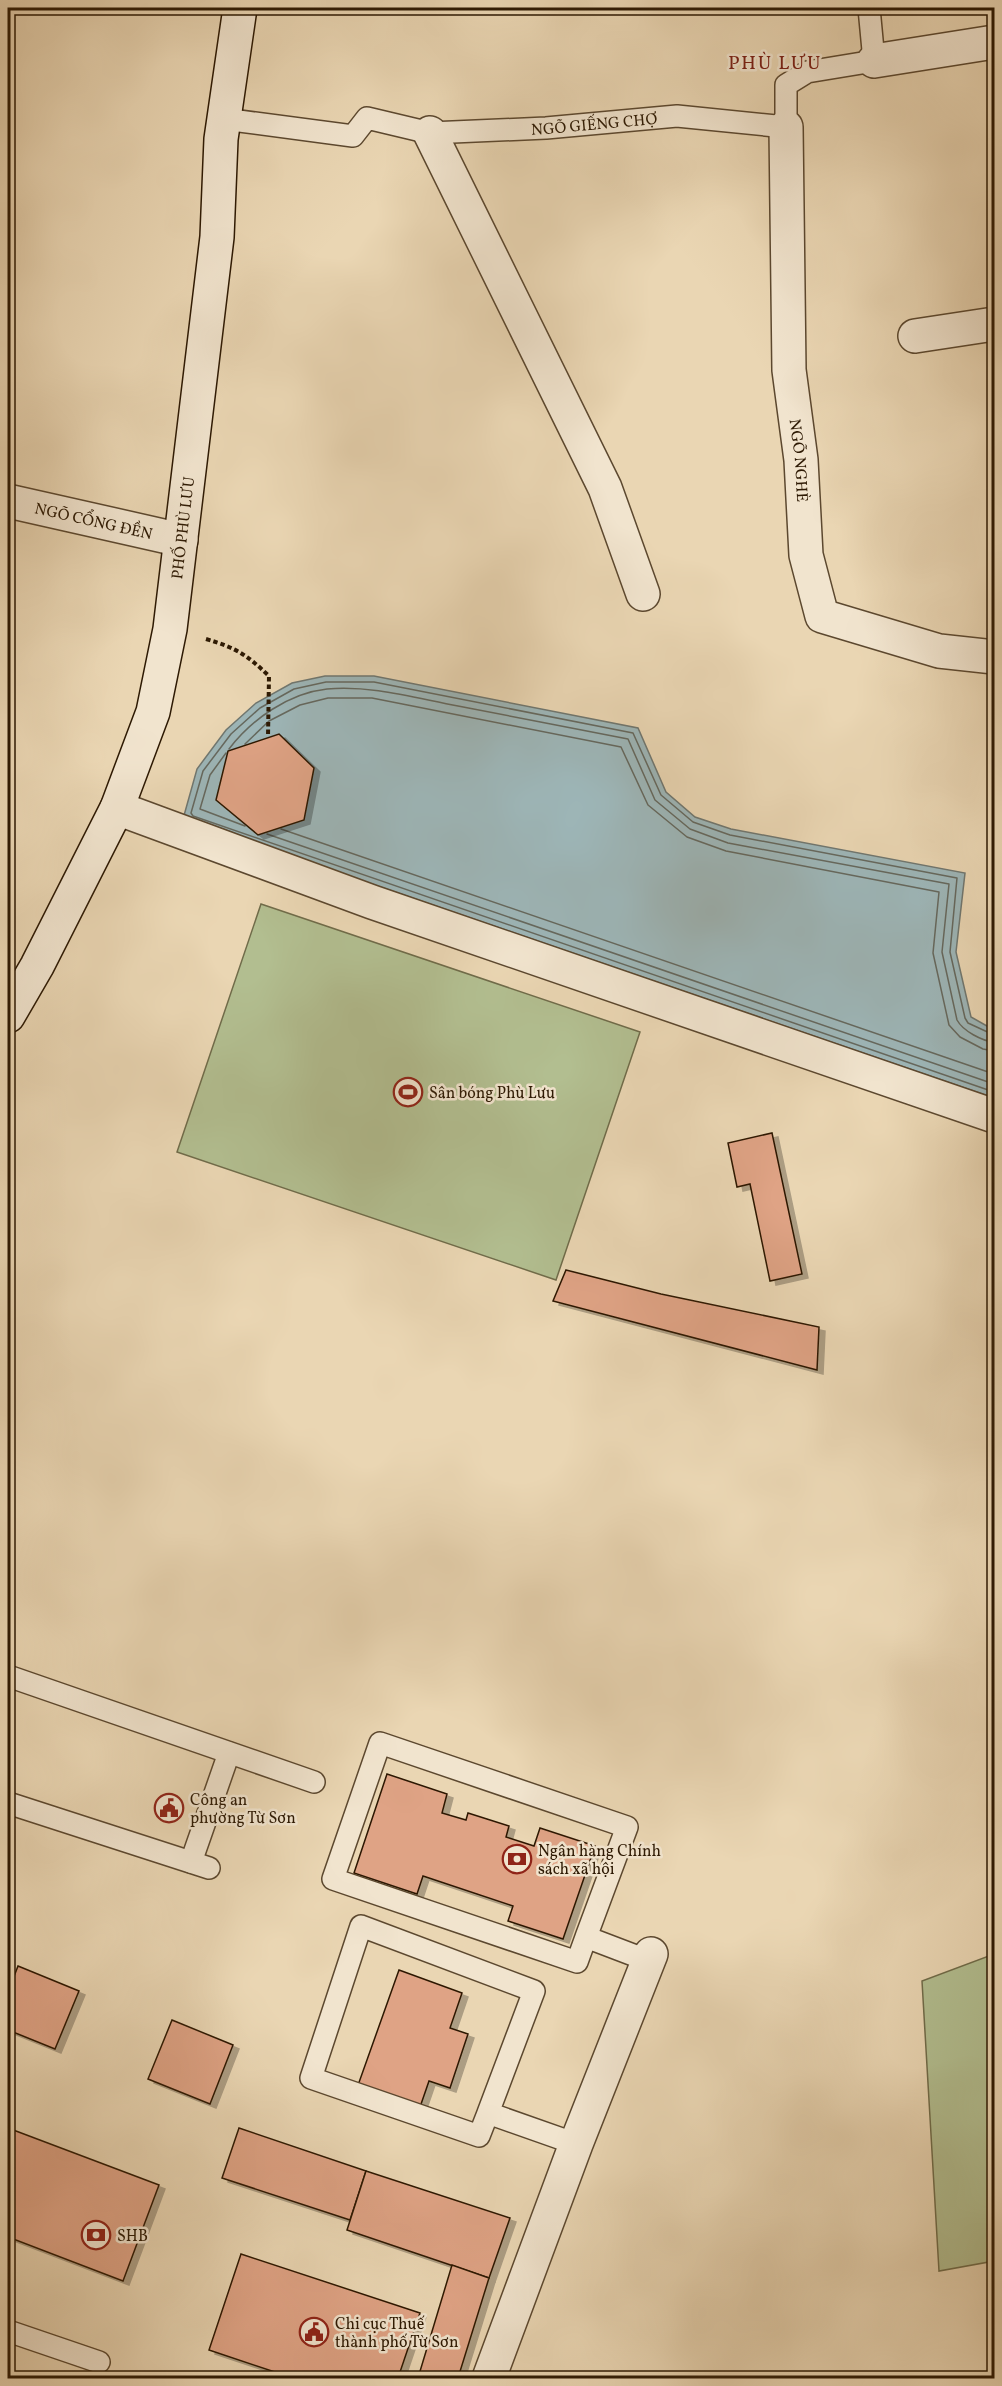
<svg xmlns="http://www.w3.org/2000/svg" width="1002" height="2386" viewBox="0 0 1002 2386" font-family="Vollkorn,serif">
<style>
.green{fill:#b2be90;stroke:#706c4a;stroke-width:1.5}
.water{fill:#9db6b8;stroke:#707770;stroke-width:1.5}
.lines{fill:none;stroke-linecap:round;stroke-linejoin:round}
.shore{stroke:#65685e;stroke-width:1.5}
.building{fill:#dfa385;stroke:#2d1903;stroke-width:1.5;filter:url(#shadow)}
.service-casing{stroke:#5c482f;stroke-width:24}
.minor-casing{stroke:#5c482f;stroke-width:36}
.secondary-casing{stroke:#2d1903;stroke-width:36}
.path{stroke:#2d1903;stroke-width:4;stroke-dasharray:4.5 3;stroke-linecap:butt}
.service{stroke:#f1e4ce;stroke-width:21}
.minor{stroke:#f1e4ce;stroke-width:33}
.secondary{stroke:#f1e4ce;stroke-width:33}
.labels{text-anchor:middle;stroke-width:5;stroke-linejoin:round;paint-order:stroke}
.street-label{font-size:16px;fill:#2d1903;stroke:#f1e4ce}
.poi-label{font-size:16px;fill:#2d1903;stroke:#f1e4ce;text-anchor:start}
.quarter-label{font-size:20px;letter-spacing:1.5px;fill:#7a1f14;stroke:#f1e4ce}
</style>
<defs>
<filter id="shadow"><feDropShadow dx="6" dy="4" stdDeviation="0" flood-color="#0004"/></filter>
</defs>
<rect width="100%" height="100%" fill="#ead6b3"/>
<filter id="stains"><feTurbulence type="fractalNoise" baseFrequency=".00333" numOctaves="4"/><feColorMatrix values="0 0 0 0 .2 0 0 0 0 .09 0 0 0 0 .02 0 0 0 .5 -.17"/></filter>
<radialGradient id="worn" r=".72"><stop offset=".6" stop-color="#630" stop-opacity="0"/><stop offset="1" stop-color="#630" stop-opacity=".3"/></radialGradient>
<!-- green -->
<g class="green">
<polygon points="261,904 640,1032 556,1280 177,1152"/>
<polygon points="994,1954 994,2261 939,2271 922,1981"/>
</g>
<!-- water -->
<polygon class="water" points="325,676 374,676 638,728 666,792 695,817 731,829 965,873 956,952 971,1017 994,1030 994,1098 183,819 197,769 226,730 256,703 292,683"/>
<g class="lines">
<!-- shore -->
<g class="shore">
<polyline points="245,744 269,721 300,705 328,698 372,698 621,747 648,805 687,837 726,851 939,892 933,953 949,1025 960,1037 983,1049 994,1051"/>
<path d="M 229,749 C 252,719 289,693 327,689 C 371,685 415,698 458,706 C 515,717 571,728 628,739 L 655,800 L 690,829 L 728,843 L 949,884 L 942,952 L 957,1020 C 963,1031 982,1041 994,1042"/>
<polyline points="226,753 210,775 200,809 245,826"/>
<polyline points="281,829 994,1074"/>
<polyline points="267,834 994,1084"/>
<polyline points="994,1035 968,1023 965,1018 950,952 957,878 730,835 693,822 661,795 633,733 374,682 326,682 294,689 260,708 231,734 203,771 191,813 193,816 994,1092"/>
</g>
</g>
<!-- building -->
<g class="building">
<polygon points="279,734 314,768 304,820 258,835 216,800 228,751"/>
<polygon points="772,1133 802,1274 770,1281 750,1184 737,1187 728,1143"/>
<polygon points="566,1270 661,1294 819,1327 817,1370 553,1301"/>
<polygon points="387,1774 447,1794 442,1813 466,1820 468,1813 509,1826 506,1837 534,1846 540,1828 595,1846 563,1939 508,1921 513,1906 423,1876 417,1894 354,1873"/>
<polygon points="18,1966 79,1991 55,2049 8,2030 8,1992"/>
<polygon points="399,1970 462,1993 450,2028 468,2034 450,2088 429,2081 419,2110 357,2088"/>
<polygon points="172,2020 233,2045 210,2104 148,2079"/>
<polygon points="8,2128 159,2185 123,2281 8,2237"/>
<polygon points="239,2128 366,2171 350,2220 222,2178"/>
<polygon points="366,2171 510,2218 489,2278 347,2230"/>
<polygon points="241,2254 420,2313 398,2378 293,2378 209,2350"/>
<polygon points="452,2265 489,2278 458,2378 418,2378"/>
</g>
<g class="lines">
<!-- service casing -->
<g class="service-casing">
<g id="service">
<path id="s1" d="M 224,119 L 353,136 L 367,118 L 430,133 L 546,128 L 677,116 L 786,127 L 786,85 L 807,72 L 874,61 L 869,8"/>
<polyline points="8,1676 314,1782"/>
<polyline points="8,1803 209,1868"/>
<polyline points="191,1862 229,1753"/>
<polyline points="586,1937 577,1962 333,1879 380,1743 627,1827 586,1937 649,1961"/>
<polyline points="488,2113 479,2136 311,2078 361,1926 534,1991 488,2113 576,2144"/>
<polyline points="8,2331 99,2362"/>
</g>
</g>
<!-- minor casing -->
<g class="minor-casing">
<g id="minor">
<polyline points="874,61 994,42"/>
<path id="s2" d="M 786,127 L 789,370 L 801,460 L 806,555 L 822,616 L 939,651 L 994,657"/>
<polyline points="430,133 605,488 643,594"/>
<polyline points="915,336 994,324"/>
<path id="s3" d="M 8,501 L 181,540"/>
<polyline points="117,808 372,902 994,1116"/>
<polyline points="489,2378 576,2144 651,1954"/>
</g>
</g>
<!-- secondary casing -->
<g class="secondary-casing">
<g id="secondary">
<path id="s4" d="M 8,1016 L 37,966 L 117,808 L 153,712 L 170,629 L 217,237 L 221,139 L 240,8"/>
</g>
</g>
<!-- path -->
<path class="path" d="M 206,639 C 236,648 246,654 269,676 L 268,737"/>
<!-- service -->
<use href="#service" class="service"/>
<!-- minor -->
<use href="#minor" class="minor"/>
<!-- secondary -->
<use href="#secondary" class="secondary"/>
</g>
<!-- icons -->
<defs>
<g id="stadium-ring" transform="scale(1.5)"><circle r="9.5" fill="#f1e4ce" stroke="#8f2418" stroke-width="1.5"/><path d="M0-5a6.5 5 0 1 0 0 10a6.5 5 0 1 0 0-10ZM-3.5-1.8h7v3.6h-7Z" fill="#8f2418"/></g>
<g id="civic-ring" transform="scale(1.5)"><circle r="9.5" fill="#f1e4ce" stroke="#8f2418" stroke-width="1.5"/><path d="M-.6-6.5H3V-4.5H.6V-3L4-1V1h2V6H-6V1h2V-1L-.6-3ZM-1.2 2.5V6h2.4V2.5Z" fill="#8f2418"/></g>
<g id="bank-ring" transform="scale(1.5)"><circle r="9.5" fill="#f1e4ce" stroke="#8f2418" stroke-width="1.5"/><path d="M-6-4H6V4H-6ZM0-2.3a2.3 2.3 0 1 0 0 4.6a2.3 2.3 0 1 0 0-4.6Z" fill="#8f2418"/></g>
</defs>
<g fill-rule="evenodd">
<use href="#stadium-ring" x="408" y="1092"/>
<use href="#civic-ring" x="169" y="1808"/>
<use href="#bank-ring" x="517" y="1859"/>
<use href="#bank-ring" x="96" y="2235"/>
<use href="#civic-ring" x="314" y="2332"/>
</g>
<g class="labels">
<!-- street labels -->
<g class="street-label">
<text dy="6" stroke="none"><textPath href="#s1" startOffset="382">NGÕ GIẾNG CHỢ</textPath></text>
<text dy="6" stroke="none"><textPath href="#s2" startOffset="334">NGÕ NGHÈ</textPath></text>
<text dy="6" stroke="none"><textPath href="#s3" startOffset="88">NGÕ CỔNG ĐỀN</textPath></text>
<text dy="6" stroke="none"><textPath href="#s4" startOffset="524">PHỐ PHÙ LƯU</textPath></text>
</g>
<!-- poi labels -->
<g class="poi-label">
<text x="429" y="1098">Sân bóng Phù Lưu</text>
<text x="190" y="1805">Công an<tspan x="190" dy="18">phường Từ Sơn</tspan></text>
<text x="538" y="1856">Ngân hàng Chính<tspan x="538" dy="18">sách xã hội</tspan></text>
<text x="117" y="2241">SHB</text>
<text x="335" y="2329">Chi cục Thuế<tspan x="335" dy="18">thành phố Từ Sơn</tspan></text>
</g>
<!-- quarter labels -->
<g class="quarter-label">
<text x="775" y="69">PHÙ LƯU</text>
</g>
</g>
<!-- margin -->
<rect width="1002" height="2386" fill="none" stroke="#ead6b3" stroke-width="30"/>
<rect x="9" y="9" width="984" height="2368" fill="none" stroke="#2d1903" stroke-width="3"/>
<rect x="15" y="15" width="972" height="2356" fill="none" stroke="#2d1903" stroke-width="1.5"/>
<rect width="100%" height="100%" filter="url(#stains)"/>
<rect width="100%" height="100%" fill="url(#worn)"/>
</svg>
